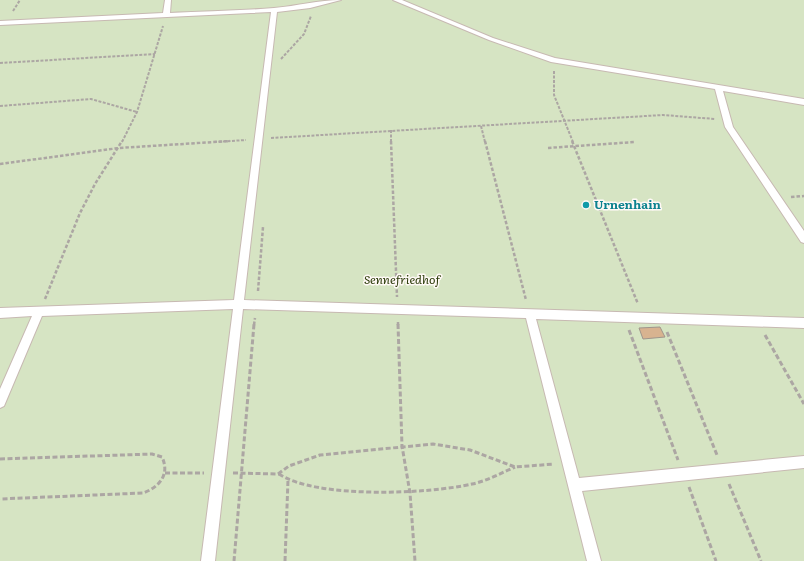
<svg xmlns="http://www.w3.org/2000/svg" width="804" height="561" viewBox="0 0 804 561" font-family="Literata,serif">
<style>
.green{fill:#d6e4c3}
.building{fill:#d8b390;stroke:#9f958b}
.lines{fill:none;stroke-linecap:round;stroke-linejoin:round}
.service-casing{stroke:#c7b9b2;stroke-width:2}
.path-far2{stroke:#aca6a3;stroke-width:2;stroke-dasharray:3 1.5;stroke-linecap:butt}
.path-far1{stroke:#aca6a3;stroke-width:2.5;stroke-dasharray:3.5 2;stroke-linecap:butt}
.path{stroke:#aca6a3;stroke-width:3;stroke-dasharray:5 2.5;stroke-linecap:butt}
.service{fill:#fff;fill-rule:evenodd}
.culture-dot{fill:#0f9aa8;stroke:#fff9f6;stroke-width:1.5}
.labels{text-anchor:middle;stroke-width:3;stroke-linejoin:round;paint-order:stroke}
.culture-label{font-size:12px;font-weight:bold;fill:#0d838f;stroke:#fff9f6;text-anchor:start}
.park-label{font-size:12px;font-style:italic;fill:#2b3b08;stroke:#fff9f6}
</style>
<rect width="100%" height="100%" fill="#fff9f6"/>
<!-- green -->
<rect class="green" x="0" y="0" width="804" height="561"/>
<!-- building -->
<polygon class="building" points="660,327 665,337 643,339 639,328"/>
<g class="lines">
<!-- service casing -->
<g class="service-casing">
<g id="service">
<path d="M 165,0 L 171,0 L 170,13 C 204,11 239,11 274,8 C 297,6 319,0 341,0 L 310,8 L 277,12 L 244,300 L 804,318 L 804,328 L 536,319 L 579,478 L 804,456 L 804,468 L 582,491 L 601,561 L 587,561 L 526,318 L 243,309 L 215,561 L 201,561 L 233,309 L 42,316 L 4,406 L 0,408 L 0,389 L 32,316 L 0,318 L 0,308 L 234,300 L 271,12 L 0,25 L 0,21 L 163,13 Z"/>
<polygon points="393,0 402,0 493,38 555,58 804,99 804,105 723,91 733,127 804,231 804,243 801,242 725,127 715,89 551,62 489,40"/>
</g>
</g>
<!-- path-far2 -->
<g class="path-far2">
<polyline points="13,11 20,0"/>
<polyline points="281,59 304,34 311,16"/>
<polyline points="0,63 155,54"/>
<polyline points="554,71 554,95 573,142"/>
<polyline points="0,106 91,99 137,112"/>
<polyline points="481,126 485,142"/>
<polyline points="391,130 391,142"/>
<polyline points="271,138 663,115 715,119"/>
<polyline points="122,142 137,112 163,26"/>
<polyline points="214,142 246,140"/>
</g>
<!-- path-far1 -->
<g class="path-far1">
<polyline points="391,141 397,297"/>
<polyline points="485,141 526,300"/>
<polyline points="572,141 638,304"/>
<polyline points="548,148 634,142"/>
<polyline points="0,164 119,148 230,141"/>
<polyline points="791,197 804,196"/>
<polyline points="258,291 263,227"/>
<polyline points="45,299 80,213 95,184 122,141"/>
<polyline points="398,322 398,325"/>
<polyline points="254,325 255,318"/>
</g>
<!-- path -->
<g class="path">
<polyline points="398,324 402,446 410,493 415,561"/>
<polyline points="629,330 678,460"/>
<polyline points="667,332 717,455"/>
<polyline points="765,335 804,404"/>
<path d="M 0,459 L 152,454 L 162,457 C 170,474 160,487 143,493 L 0,499"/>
<polyline points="165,473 204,473"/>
<polyline points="233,473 278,474 289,466 320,455 433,444 470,450 515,467 554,464"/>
<path d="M 279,474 C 316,499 429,494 472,484 C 487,481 501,473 515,467"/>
<polyline points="729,484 761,561"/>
<polyline points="689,487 716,561"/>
<polyline points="234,561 254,324"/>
<polyline points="285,561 288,480"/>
</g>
<!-- service -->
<use href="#service" class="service"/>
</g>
<!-- markers -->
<circle class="culture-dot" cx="586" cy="205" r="4"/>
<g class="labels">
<!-- culture labels -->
<g class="culture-label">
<text x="594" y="209">Urnenhain</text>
</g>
<!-- park labels -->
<g class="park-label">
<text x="402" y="284">Sennefriedhof</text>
</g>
</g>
</svg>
